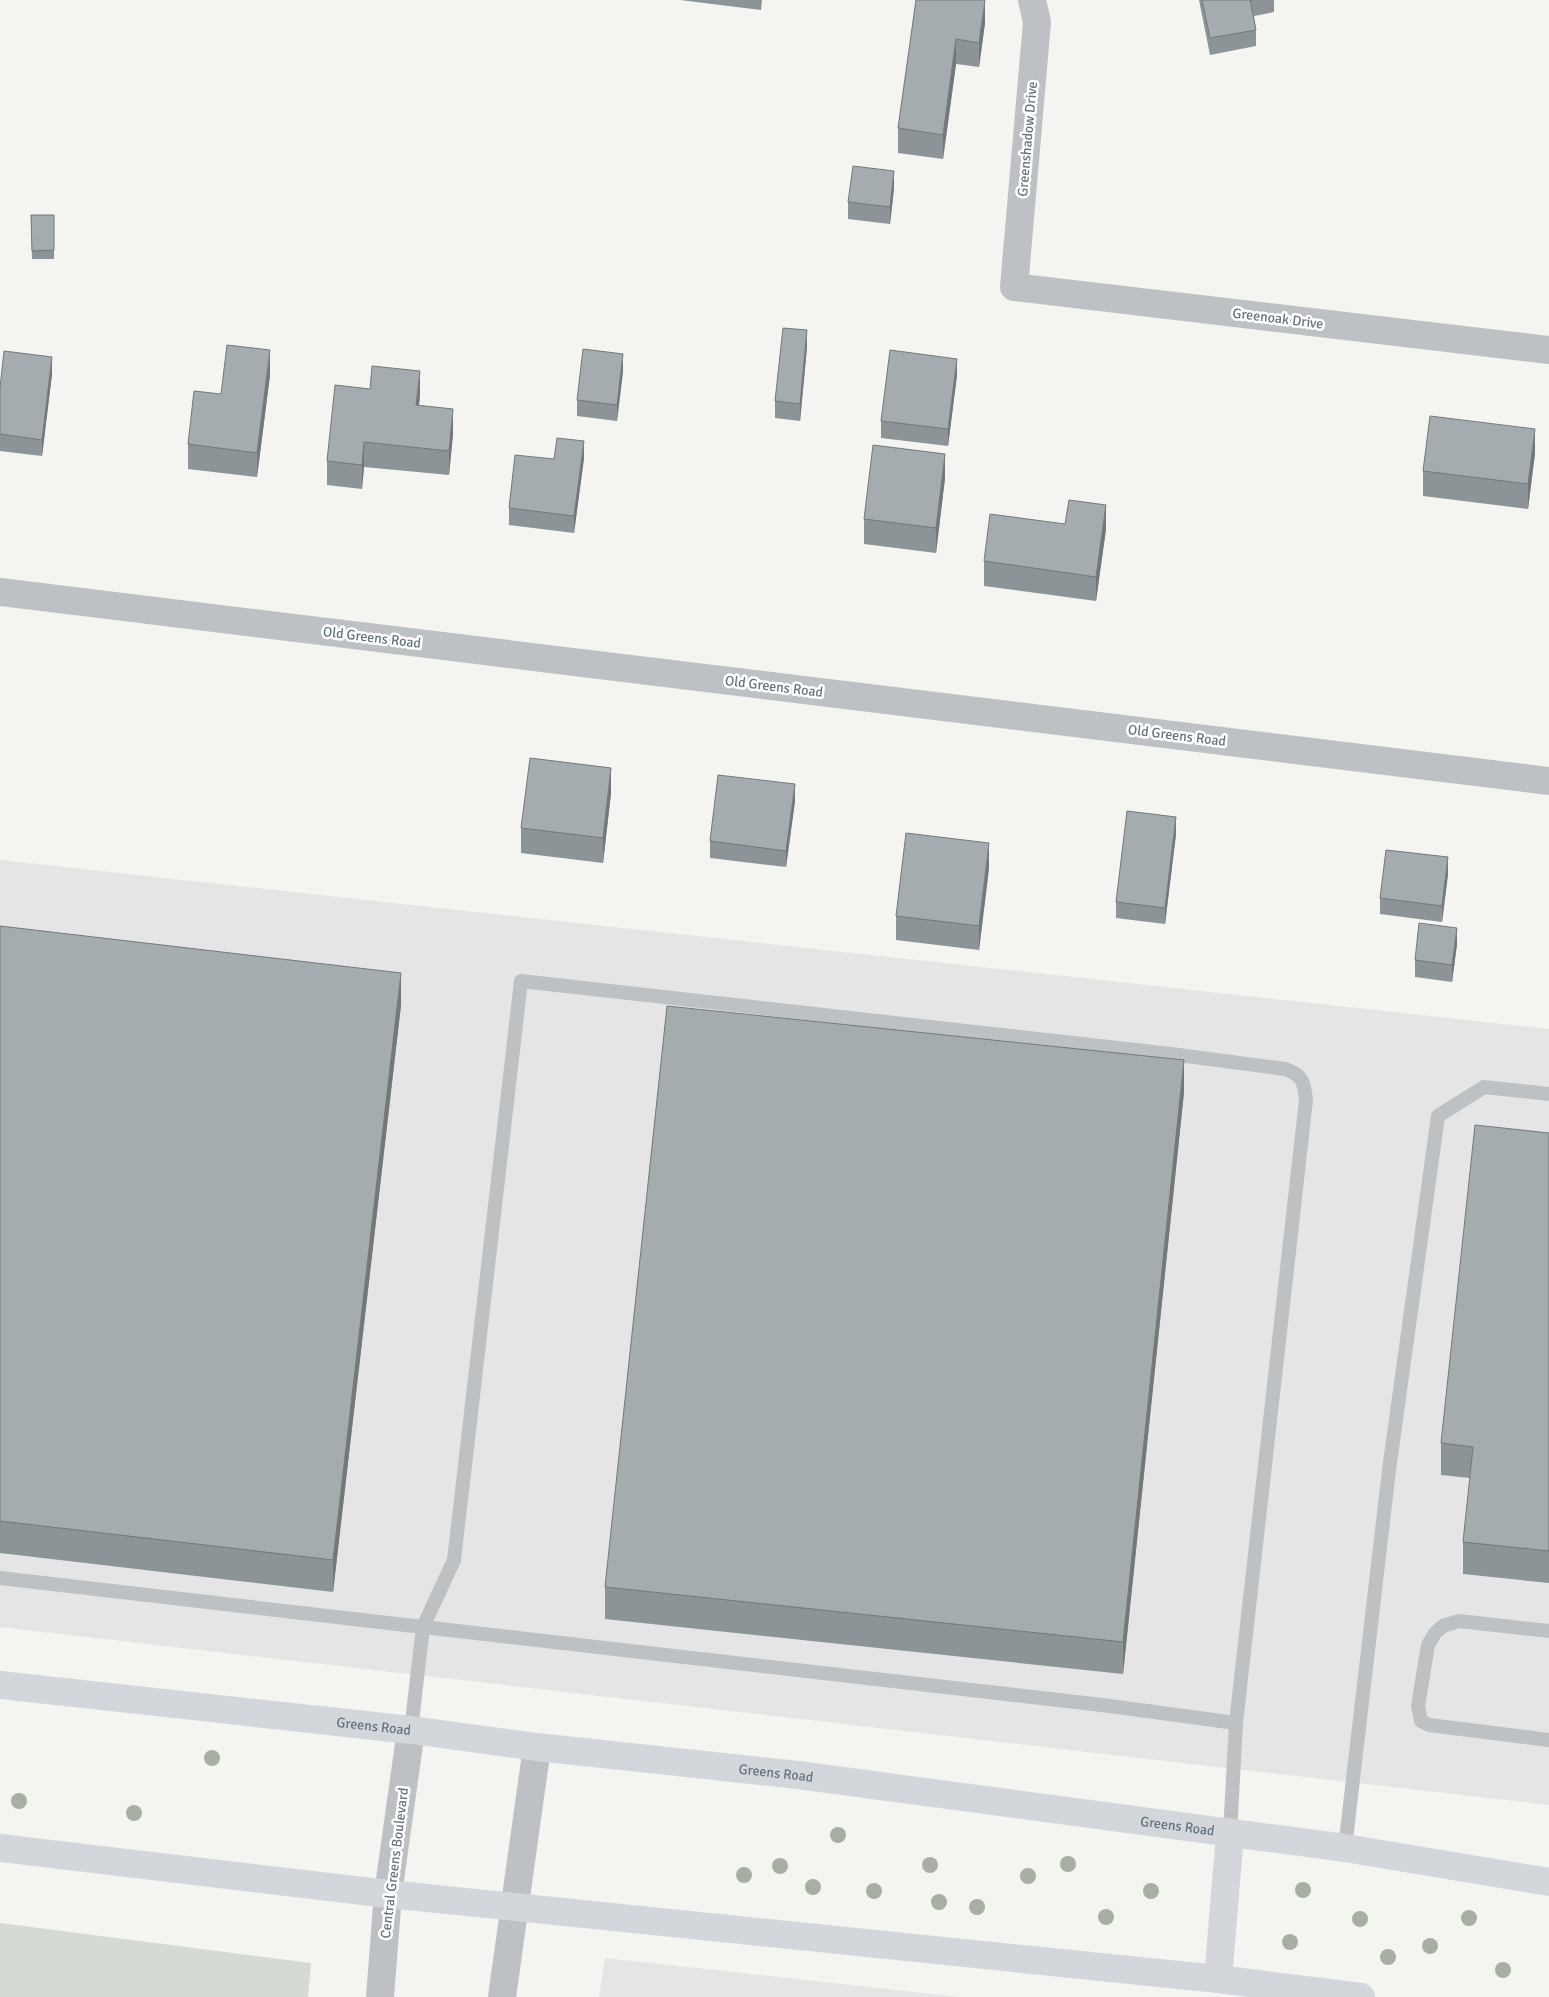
<svg xmlns="http://www.w3.org/2000/svg" width="1549" height="1997" viewBox="0 0 1549 1997" font-family="Signika,sans-serif">
<style>
.built{fill:#e4e5e4}
.green{fill:#d5dad2}
.lines{fill:none;stroke-linecap:round;stroke-linejoin:round}
.service{stroke:#bdc1c4;stroke-width:14}
.minor{stroke:#bdc1c4;stroke-width:28}
.tertiary{stroke:#bdc1c4;stroke-width:28}
.secondary{stroke:#d3d7db;stroke-width:28}
.tree{fill:#a7afa3}
.wall{fill:#8d9497}
.shaded-wall{fill:#73787b}
.building{fill:#a4acb0;stroke:#73787b}
.labels{text-anchor:middle;stroke-width:5;stroke-linejoin:round;paint-order:stroke}
.street-label{font-size:14px;fill:#66747e;stroke:#fff}
</style>
<rect width="100%" height="100%" fill="#f4f4f0"/>
<!-- built -->
<g class="built">
<polygon points="0,860 1549,1029 1549,1805 0,1627"/>
<polygon points="605,1958 959,1997 599,1997"/>
</g>
<!-- green -->
<polygon class="green" points="0,1923 311,1963 308,1997 0,1997"/>
<g class="lines">
<!-- service -->
<g class="service">
<polyline points="0,1578 423,1627 411,1730"/>
<polyline points="1549,1631 1459,1621 1443,1626 1435,1633 1428,1645 1418,1706 1421,1721 1429,1725 1549,1740"/>
<path d="M 1230,1834 L 1236,1723 L 1102,1705 L 423,1627 L 454,1560 L 521,981 L 1171,1054 L 1285,1069 C 1303,1075 1304,1082 1306,1100 L 1236,1723"/>
<polyline points="1345,1848 1389,1470 1438,1116 1484,1087 1549,1094"/>
</g>
<!-- minor -->
<polyline class="minor" points="1032,0 1037,22 1014,287 1549,350"/>
<!-- tertiary -->
<g class="tertiary">
<polyline points="0,592 1549,781"/>
<polyline points="380,1997 388,1894 411,1730"/>
<polyline points="502,1997 537,1747"/>
</g>
<!-- secondary -->
<g class="secondary">
<path id="s1" d="M 0,1685 L 411,1730 L 537,1747 L 798,1775 L 1345,1848 L 1549,1882"/>
<polyline points="0,1848 388,1894 1218,1979 1361,1997"/>
<polyline points="1218,1979 1230,1834"/>
</g>
</g>
<!-- trees -->
<g class="tree">
<circle cx="212" cy="1758" r="8"/>
<circle cx="19" cy="1801" r="8"/>
<circle cx="134" cy="1813" r="8"/>
<circle cx="838" cy="1835" r="8"/>
<circle cx="1068" cy="1864" r="8"/>
<circle cx="930" cy="1865" r="8"/>
<circle cx="780" cy="1866" r="8"/>
<circle cx="744" cy="1875" r="8"/>
<circle cx="1028" cy="1876" r="8"/>
<circle cx="813" cy="1887" r="8"/>
<circle cx="1303" cy="1890" r="8"/>
<circle cx="874" cy="1891" r="8"/>
<circle cx="1151" cy="1891" r="8"/>
<circle cx="939" cy="1902" r="8"/>
<circle cx="977" cy="1907" r="8"/>
<circle cx="1106" cy="1917" r="8"/>
<circle cx="1469" cy="1918" r="8"/>
<circle cx="1360" cy="1919" r="8"/>
<circle cx="1290" cy="1942" r="8"/>
<circle cx="1430" cy="1946" r="8"/>
<circle cx="1388" cy="1957" r="8"/>
<circle cx="1503" cy="1970" r="8"/>
</g>
<!-- wall -->
<g class="wall">
<polygon points="680,0 762,0 761,10"/>
<polygon points="916,0 985,23 979,67 956,64 943,159 898,153 898,128"/>
<polygon points="1199,0 1274,0 1274,12 1254,16 1256,30 1256,46 1210,55"/>
<polygon points="894,188 890,224 848,219 848,202"/>
<polygon points="31,215 54,215 54,259 32,259"/>
<polygon points="807,347 800,421 775,418 775,401"/>
<polygon points="623,371 617,421 577,416 577,400"/>
<polygon points="52,374 42,456 0,451 0,388"/>
<polygon points="270,375 257,477 188,469 188,444"/>
<polygon points="957,375 948,446 881,438 881,421"/>
<polygon points="420,395 419,406 453,434 449,475 364,467 362,489 327,485 327,461"/>
<polygon points="1535,453 1528,509 1423,496 1423,471"/>
<polygon points="584,458 574,533 509,525 509,508 554,459"/>
<polygon points="945,478 936,553 864,544 864,519"/>
<polygon points="1106,529 1096,601 984,586 984,561"/>
<polygon points="611,793 603,863 521,853 521,828"/>
<polygon points="795,801 786,867 710,858 710,841"/>
<polygon points="1176,834 1165,924 1116,918 1116,902"/>
<polygon points="989,868 979,950 896,940 896,916"/>
<polygon points="1448,874 1442,922 1380,914 1380,898"/>
<polygon points="0,926 401,1005 333,1592 0,1553"/>
<polygon points="1457,944 1452,982 1415,977 1415,960"/>
<polygon points="1184,1092 1123,1674 605,1619 605,1587"/>
<polygon points="1549,1133 1549,1583 1463,1574 1463,1542 1470,1478 1441,1475 1441,1443"/>
</g>
<!-- shaded-wall -->
<g class="shaded-wall">
<polygon points="985,0 985,23 979,67 979,43"/>
<polygon points="956,39 956,64 943,159 943,135"/>
<polygon points="894,171 894,188 890,224 890,207"/>
<polygon points="807,330 807,347 800,421 800,404"/>
<polygon points="270,350 270,375 257,477 257,453"/>
<polygon points="623,354 623,371 617,421 617,405"/>
<polygon points="52,357 52,374 42,456 42,440"/>
<polygon points="957,359 957,375 948,446 948,429"/>
<polygon points="420,371 420,395 416,430 416,405"/>
<polygon points="453,409 453,434 449,475 449,451"/>
<polygon points="1535,429 1535,453 1528,509 1528,484"/>
<polygon points="584,441 584,458 574,533 574,516"/>
<polygon points="364,442 364,467 362,489 362,465"/>
<polygon points="945,454 945,478 936,553 936,528"/>
<polygon points="1106,505 1106,529 1096,601 1096,577"/>
<polygon points="611,768 611,793 603,863 603,838"/>
<polygon points="795,784 795,801 786,867 786,851"/>
<polygon points="1176,817 1176,834 1165,924 1165,908"/>
<polygon points="989,843 989,868 979,950 979,926"/>
<polygon points="1448,857 1448,874 1442,922 1442,906"/>
<polygon points="1457,928 1457,944 1452,982 1452,965"/>
<polygon points="401,973 401,1005 333,1592 333,1560"/>
<polygon points="1184,1060 1184,1092 1123,1674 1123,1642"/>
</g>
<!-- building -->
<g class="building">
<polygon points="916,0 985,0 979,43 956,39 943,135 898,128"/>
<polygon points="1202,0 1252,0 1250,0 1256,30 1210,38"/>
<polygon points="853,166 894,171 890,207 848,202"/>
<polygon points="31,215 54,215 54,250 32,251"/>
<polygon points="783,328 807,330 800,404 775,401"/>
<polygon points="227,345 270,350 257,453 188,444 194,391 221,394"/>
<polygon points="583,349 623,354 617,405 577,400"/>
<polygon points="890,350 957,359 948,429 881,421"/>
<polygon points="4,351 52,357 42,440 0,434 0,388"/>
<polygon points="372,366 420,371 416,405 453,409 449,451 364,442 362,465 327,461 335,385 370,389"/>
<polygon points="1430,416 1535,429 1528,484 1423,471"/>
<polygon points="557,438 584,441 574,516 509,508 515,455 554,459"/>
<polygon points="873,445 945,454 936,528 864,519"/>
<polygon points="1069,500 1106,505 1096,577 984,561 990,514 1065,524"/>
<polygon points="530,758 611,768 603,838 521,828"/>
<polygon points="718,775 795,784 786,851 710,841"/>
<polygon points="1127,811 1176,817 1165,908 1116,902"/>
<polygon points="906,833 989,843 979,926 896,916"/>
<polygon points="1386,850 1448,857 1442,906 1380,898"/>
<polygon points="1419,923 1457,928 1452,965 1415,960"/>
<polygon points="0,926 401,973 333,1560 0,1521"/>
<polygon points="667,1006 1184,1060 1123,1642 605,1587"/>
<polygon points="1475,1125 1549,1133 1549,1551 1463,1542 1473,1447 1441,1443"/>
</g>
<g class="labels">
<!-- street labels -->
<g class="street-label">
<text transform="translate(1027 139) rotate(-85)" y="5">Greenshadow Drive</text>
<text transform="translate(1278 318) rotate(7)" y="5">Greenoak Drive</text>
<text transform="translate(372 637) rotate(7)" y="5">Old Greens Road</text>
<text transform="translate(774 686) rotate(7)" y="5">Old Greens Road</text>
<text transform="translate(1177 735) rotate(7)" y="5">Old Greens Road</text>
<text dy="5" stroke="none"><textPath href="#s1" startOffset="376">Greens Road</textPath></text>
<text dy="5" stroke="none"><textPath href="#s1" startOffset="781">Greens Road</textPath></text>
<text dy="5" stroke="none"><textPath href="#s1" startOffset="1186">Greens Road</textPath></text>
<text transform="translate(394 1863) rotate(-83)" y="5">Central Greens Boulevard</text>
</g>
</g>
</svg>
